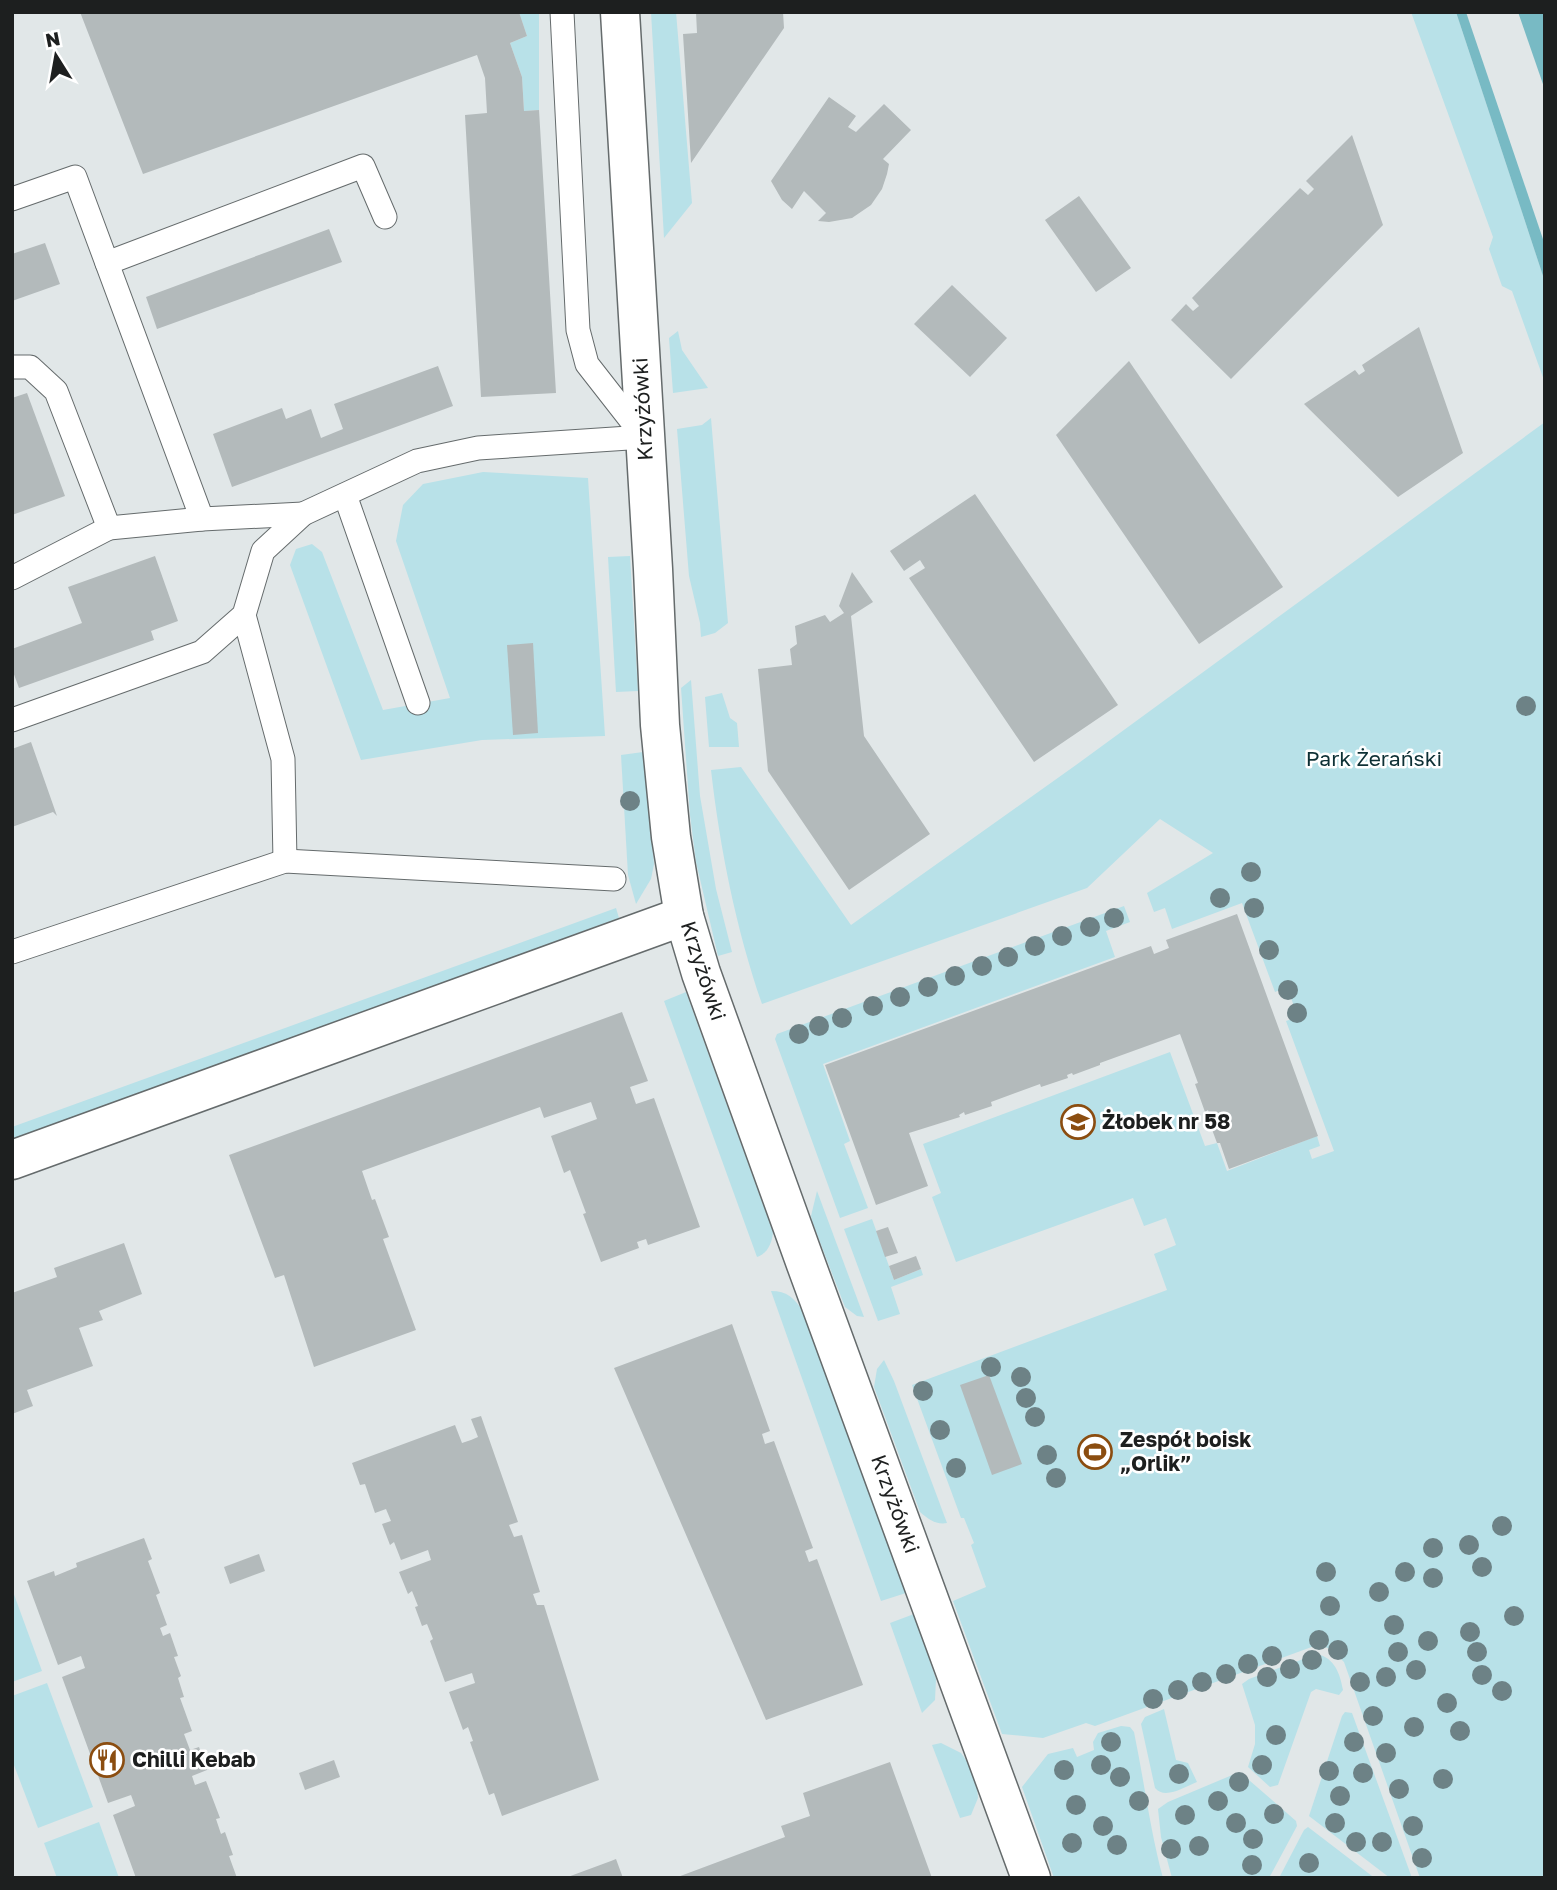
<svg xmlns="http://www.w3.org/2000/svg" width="1557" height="1890" viewBox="0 0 1557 1890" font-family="'Golos Text',sans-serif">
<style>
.green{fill:#b8e1e8}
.water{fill:#78bac4}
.pier{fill:#e1e7e8}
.building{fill:#b3babb}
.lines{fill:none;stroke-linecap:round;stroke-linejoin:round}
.lane-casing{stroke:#656b6c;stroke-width:25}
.street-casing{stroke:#656b6c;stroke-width:41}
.lane{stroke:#fff;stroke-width:23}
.street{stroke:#fff;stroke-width:38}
.tree{fill:#6d8286}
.labels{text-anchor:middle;stroke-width:5;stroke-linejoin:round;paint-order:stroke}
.street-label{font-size:21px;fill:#1d1f1f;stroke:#fff}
.park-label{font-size:21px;fill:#0e3035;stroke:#fff}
.poi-label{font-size:21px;font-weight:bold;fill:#1d1f1f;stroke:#fff;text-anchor:start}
</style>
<rect width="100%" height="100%" fill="#e1e7e8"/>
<!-- green -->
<g class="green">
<polygon points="519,12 539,12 539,110 524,111 522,77 510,43 527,36"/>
<polygon points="651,12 676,12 692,203 664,238"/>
<polygon points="1411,12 1456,12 1545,282 1545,383 1512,291 1502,286 1489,249 1493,237"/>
<polygon points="678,331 682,350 708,388 673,393 669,338"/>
<polygon points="711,418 728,623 715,633 701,637 700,623 689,576 677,429 702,425"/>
<path d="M 1545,422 L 1545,1878 L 1420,1878 L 1344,1662 L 1331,1649 L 1317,1645 L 1095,1726 L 1086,1723 L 1043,1738 L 1002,1734 L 953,1601 L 986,1587 L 971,1545 L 974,1543 L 964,1518 L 961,1518 L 912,1385 L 1167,1290 L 1154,1254 L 1176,1245 L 1166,1218 L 1144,1226 L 1133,1198 L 956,1262 L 932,1197 L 941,1193 L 923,1144 L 1170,1052 L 1205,1146 L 1217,1143 L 1227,1171 L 1317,1136 L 1320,1146 L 1309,1150 L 1312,1159 L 1334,1151 L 1286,1021 L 1298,1017 L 1287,987 L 1275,992 L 1242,903 L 1172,929 L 1165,908 L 1154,912 L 1147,893 L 1213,853 L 1160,819 L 1087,888 L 762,1004 C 736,929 720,849 711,770 L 741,767 L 851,925 L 1076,765 Z"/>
<polygon points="483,472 588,478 605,736 482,740 361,760 290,565 296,549 312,544 322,552 383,710 450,698 396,541 403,505 423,484"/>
<polygon points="630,556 638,691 616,692 608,557"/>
<polygon points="691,680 700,796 716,889 732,952 718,956 696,862 690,815 681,688"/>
<polygon points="722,693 730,718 737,723 739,747 709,747 705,697"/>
<polygon points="643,752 654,864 651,879 636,904 628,875 621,755"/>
<polygon points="1124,906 1130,922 1106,931 1115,957 823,1064 850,1141 844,1144 868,1208 840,1218 775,1039 777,1034"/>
<polygon points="616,908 619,918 12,1141 12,1127"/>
<path d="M 686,992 L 773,1232 C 772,1243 768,1253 757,1257 L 664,1001 Z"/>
<polygon points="817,1191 864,1317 857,1316 845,1307 813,1224 811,1216"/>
<polygon points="872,1219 894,1280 921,1269 923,1275 891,1287 900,1314 878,1321 844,1229"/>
<path d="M 771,1291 C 787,1291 794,1298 802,1310 L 906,1593 L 881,1601 Z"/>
<path d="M 884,1360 L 894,1381 L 947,1523 C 936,1525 928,1519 920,1512 L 874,1387 L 877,1369 Z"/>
<polygon points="12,1589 42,1671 12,1682"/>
<polygon points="914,1614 936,1679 935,1700 922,1713 890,1623"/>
<path d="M 1317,1654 C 1335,1658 1340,1674 1343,1690 L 1339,1695 L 1316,1689 L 1311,1692 L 1278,1785 L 1270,1787 L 1248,1767 L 1255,1744 L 1255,1725 L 1242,1684 L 1249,1679 Z"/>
<polygon points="47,1683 93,1807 38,1828 12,1760 12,1696"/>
<path d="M 1164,1709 L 1176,1760 L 1188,1763 L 1197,1782 C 1184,1787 1165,1800 1155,1788 L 1141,1724 L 1145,1717 Z"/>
<polygon points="1345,1712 1352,1713 1412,1878 1390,1878 1309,1816 1342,1716"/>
<path d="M 1121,1726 L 1130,1727 L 1134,1732 C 1144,1780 1150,1830 1163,1878 L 1054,1878 L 1022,1787 L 1048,1754 L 1073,1748 L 1077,1757 L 1094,1750 L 1093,1742 L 1098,1733 Z"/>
<polygon points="941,1743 961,1753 968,1763 977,1788 978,1798 971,1815 960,1818 932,1745"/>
<polygon points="1237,1773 1242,1774 1296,1821 1297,1826 1269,1878 1172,1878 1161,1837 1158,1809 1168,1802"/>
<polygon points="99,1822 119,1878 57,1878 44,1843"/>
<polygon points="1308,1827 1372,1876 1371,1878 1279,1878 1304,1830"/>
</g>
<!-- water -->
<polygon class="water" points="1456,12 1545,12 1545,282"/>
<!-- pier -->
<polygon class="pier" points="1466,12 1518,12 1545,90 1545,245"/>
<!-- building -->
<g class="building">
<polygon points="80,12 519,12 527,36 510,43 522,77 524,111 539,110 556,393 481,397 465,115 487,113 485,78 477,55 143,174"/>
<polygon points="696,12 783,12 784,28 691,163 683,34 697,33"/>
<polygon points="829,97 856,116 848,127 856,132 884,104 911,130 883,159 889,164 887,174 882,189 871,205 852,218 829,222 818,221 826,213 804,191 792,209 782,200 771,181"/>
<polygon points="1352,135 1383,225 1231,379 1171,320 1186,304 1193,311 1199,306 1192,298 1300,188 1308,195 1314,189 1306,181"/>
<polygon points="1079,196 1131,268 1096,292 1045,220"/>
<polygon points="329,229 342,262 157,329 146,297"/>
<polygon points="45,243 60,284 12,301 12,254"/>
<polygon points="952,285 1007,338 970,377 914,324"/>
<polygon points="1419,327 1463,453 1398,497 1304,404 1355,370 1359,375 1365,371 1362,365"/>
<polygon points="1129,361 1283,587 1199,644 1056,435"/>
<polygon points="438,366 453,406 232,487 213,434 282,408 286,419 311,409 321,438 343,429 334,404"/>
<polygon points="27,393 65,496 12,515 12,398"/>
<polygon points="975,494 1118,705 1034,762 909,578 925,568 920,560 904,571 890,551"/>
<polygon points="155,556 178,621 151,631 154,640 19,688 12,669 12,649 82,623 68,587"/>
<polygon points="852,572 873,602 851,616 864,736 930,834 849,890 768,771 758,669 792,665 790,649 797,644 795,626 825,615 830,622 844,613 839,606"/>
<polygon points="533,643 538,733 513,735 507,645"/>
<polygon points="31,742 57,816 53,812 12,827 12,749"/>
<polygon points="1237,914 1318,1136 1229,1169 1220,1143 1217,1143 1207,1116 1210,1116 1208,1110 1205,1112 1195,1084 1198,1083 1180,1034 1100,1063 1100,1065 1073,1075 1072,1073 1067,1075 1068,1078 1041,1087 1040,1084 991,1102 992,1106 965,1115 964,1112 959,1115 960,1117 909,1133 928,1186 876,1205 825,1065 1151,946 1154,954 1169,948 1166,940"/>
<polygon points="622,1012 648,1081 630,1087 636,1104 654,1098 700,1227 648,1245 646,1239 637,1242 639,1248 601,1262 583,1214 586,1213 570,1170 564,1173 551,1136 597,1119 591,1102 544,1118 540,1107 362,1171 372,1200 375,1199 389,1237 383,1239 416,1330 314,1367 284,1275 275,1278 229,1155"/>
<polygon points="888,1227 898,1253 885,1257 876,1231"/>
<polygon points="124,1243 142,1294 99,1311 103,1320 79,1328 93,1366 27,1390 33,1406 12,1414 12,1293 57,1277 54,1268"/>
<polygon points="916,1256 921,1269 894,1280 889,1266"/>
<polygon points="732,1324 770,1431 762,1434 765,1444 774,1441 813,1548 805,1551 809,1562 817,1559 863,1685 766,1720 614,1368"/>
<polygon points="989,1375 1022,1464 992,1475 960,1385"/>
<polygon points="481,1416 518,1522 509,1525 514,1537 522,1535 540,1592 533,1594 537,1605 544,1605 599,1780 502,1816 494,1793 489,1795 470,1742 473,1741 468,1727 463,1730 449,1692 475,1683 472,1673 445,1682 430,1641 433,1639 427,1624 422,1626 415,1607 418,1606 412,1591 408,1594 399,1572 431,1560 428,1550 401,1560 394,1542 390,1545 382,1524 391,1521 386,1509 375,1513 365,1484 360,1485 352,1463 455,1425 462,1443 471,1440 478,1437 471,1419"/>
<polygon points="144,1538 152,1559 148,1561 160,1593 156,1595 167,1625 160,1628 163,1636 170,1633 178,1656 174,1657 181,1676 178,1678 184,1697 180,1698 192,1731 184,1734 190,1750 199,1747 207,1770 192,1776 195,1785 206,1781 220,1818 216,1819 221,1834 225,1832 233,1855 229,1856 237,1878 136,1878 113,1815 135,1806 134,1803 131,1795 108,1803 62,1677 85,1668 81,1656 58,1665 27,1581 54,1571 55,1576 77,1567 76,1563"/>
<polygon points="259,1554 265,1571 230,1584 224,1567"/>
<polygon points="334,1760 340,1777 305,1790 299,1773"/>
<polygon points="890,1762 932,1878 675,1878 785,1837 781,1826 810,1816 803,1793"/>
<polygon points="616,1859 623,1878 565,1878 611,1861"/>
</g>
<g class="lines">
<!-- lane casing -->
<g class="lane-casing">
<g id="lane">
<polyline points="562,12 578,330 587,364 644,437"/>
<polyline points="12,199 75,177 202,519"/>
<polyline points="107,263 363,166 385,217"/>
<polyline points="12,367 30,367 56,391 109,528 202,519 303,514"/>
<polyline points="345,495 418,703"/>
<polyline points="12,578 109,528"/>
<polyline points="244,615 283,759 285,861"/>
<polyline points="12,720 202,652 244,615 263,551 303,514 417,461 478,448 644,437"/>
<polyline points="12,952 285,861 614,879"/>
</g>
</g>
<!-- street casing -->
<g class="street-casing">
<g id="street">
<polyline points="620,12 653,569 660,725 671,837 684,916 701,973 806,1264 1031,1878"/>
<polyline points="12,1160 684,916"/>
</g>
</g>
<!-- lane -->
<use href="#lane" class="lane"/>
<!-- street -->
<use href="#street" class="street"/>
</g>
<!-- trees -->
<g class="tree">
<circle cx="1526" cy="706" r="10"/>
<circle cx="630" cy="801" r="10"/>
<circle cx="1251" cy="872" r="10"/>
<circle cx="1220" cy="898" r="10"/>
<circle cx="1254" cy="908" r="10"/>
<circle cx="1114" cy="918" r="10"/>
<circle cx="1090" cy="927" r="10"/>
<circle cx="1062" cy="936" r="10"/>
<circle cx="1035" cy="946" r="10"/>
<circle cx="1269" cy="950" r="10"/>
<circle cx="1008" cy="957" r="10"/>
<circle cx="982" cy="966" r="10"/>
<circle cx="955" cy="976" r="10"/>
<circle cx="928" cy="987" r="10"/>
<circle cx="1288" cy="990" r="10"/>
<circle cx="900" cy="997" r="10"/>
<circle cx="873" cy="1006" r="10"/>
<circle cx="1297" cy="1013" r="10"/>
<circle cx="842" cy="1018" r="10"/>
<circle cx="819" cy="1026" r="10"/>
<circle cx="799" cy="1034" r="10"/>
<circle cx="991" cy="1367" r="10"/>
<circle cx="1021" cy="1377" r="10"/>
<circle cx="923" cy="1391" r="10"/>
<circle cx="1026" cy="1398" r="10"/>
<circle cx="1035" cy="1417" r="10"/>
<circle cx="940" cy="1430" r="10"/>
<circle cx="1047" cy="1455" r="10"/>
<circle cx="956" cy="1468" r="10"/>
<circle cx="1056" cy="1478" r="10"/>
<circle cx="1502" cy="1526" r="10"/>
<circle cx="1469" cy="1545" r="10"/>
<circle cx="1433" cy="1548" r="10"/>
<circle cx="1482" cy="1567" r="10"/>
<circle cx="1326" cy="1572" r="10"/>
<circle cx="1405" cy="1572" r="10"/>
<circle cx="1433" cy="1578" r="10"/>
<circle cx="1379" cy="1592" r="10"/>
<circle cx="1330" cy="1606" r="10"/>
<circle cx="1514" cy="1616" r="10"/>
<circle cx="1394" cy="1625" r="10"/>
<circle cx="1470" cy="1632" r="10"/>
<circle cx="1319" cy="1640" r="10"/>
<circle cx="1428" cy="1641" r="10"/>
<circle cx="1338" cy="1650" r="10"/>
<circle cx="1398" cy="1652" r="10"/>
<circle cx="1477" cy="1652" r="10"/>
<circle cx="1272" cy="1656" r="10"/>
<circle cx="1312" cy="1660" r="10"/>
<circle cx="1248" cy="1664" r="10"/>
<circle cx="1290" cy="1669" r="10"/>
<circle cx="1416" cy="1670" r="10"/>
<circle cx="1226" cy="1674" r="10"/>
<circle cx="1482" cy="1675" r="10"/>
<circle cx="1267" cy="1677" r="10"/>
<circle cx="1386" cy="1677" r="10"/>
<circle cx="1202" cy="1682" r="10"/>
<circle cx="1360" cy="1682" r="10"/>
<circle cx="1178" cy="1690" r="10"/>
<circle cx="1502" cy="1691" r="10"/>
<circle cx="1153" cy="1699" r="10"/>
<circle cx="1447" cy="1703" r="10"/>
<circle cx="1373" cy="1716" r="10"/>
<circle cx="1414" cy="1727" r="10"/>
<circle cx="1460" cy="1731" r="10"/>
<circle cx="1276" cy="1735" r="10"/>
<circle cx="1111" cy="1742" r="10"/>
<circle cx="1354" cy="1742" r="10"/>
<circle cx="1386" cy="1753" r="10"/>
<circle cx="1101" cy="1765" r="10"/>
<circle cx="1262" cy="1765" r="10"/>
<circle cx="1064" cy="1770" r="10"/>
<circle cx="1329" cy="1771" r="10"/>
<circle cx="1363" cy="1773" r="10"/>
<circle cx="1179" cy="1774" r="10"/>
<circle cx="1120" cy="1777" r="10"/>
<circle cx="1443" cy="1779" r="10"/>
<circle cx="1239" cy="1782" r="10"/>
<circle cx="1399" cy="1789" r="10"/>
<circle cx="1340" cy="1796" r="10"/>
<circle cx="1139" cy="1801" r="10"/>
<circle cx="1218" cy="1801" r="10"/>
<circle cx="1076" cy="1805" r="10"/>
<circle cx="1274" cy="1814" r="10"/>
<circle cx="1185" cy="1815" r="10"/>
<circle cx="1236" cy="1823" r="10"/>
<circle cx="1335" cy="1823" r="10"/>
<circle cx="1103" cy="1826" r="10"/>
<circle cx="1413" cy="1826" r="10"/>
<circle cx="1253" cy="1839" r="10"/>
<circle cx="1356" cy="1842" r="10"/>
<circle cx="1382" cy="1842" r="10"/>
<circle cx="1072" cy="1843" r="10"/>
<circle cx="1117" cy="1845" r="10"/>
<circle cx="1199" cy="1846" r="10"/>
<circle cx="1171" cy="1849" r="10"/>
<circle cx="1422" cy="1858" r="10"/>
<circle cx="1309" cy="1863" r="10"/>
<circle cx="1252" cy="1865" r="10"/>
</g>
<!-- icons -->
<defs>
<g id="school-ring" transform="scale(1.75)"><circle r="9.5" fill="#fff" stroke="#8b4d10" stroke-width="1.5"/><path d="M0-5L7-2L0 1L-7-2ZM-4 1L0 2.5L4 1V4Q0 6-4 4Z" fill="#8b4d10"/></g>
<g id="stadium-ring" transform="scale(1.75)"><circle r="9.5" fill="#fff" stroke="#8b4d10" stroke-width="1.5"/><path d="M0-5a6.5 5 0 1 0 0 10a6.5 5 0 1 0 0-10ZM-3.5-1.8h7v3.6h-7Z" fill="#8b4d10"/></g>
<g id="restaurant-ring" transform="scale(1.75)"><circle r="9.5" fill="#fff" stroke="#8b4d10" stroke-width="1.5"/><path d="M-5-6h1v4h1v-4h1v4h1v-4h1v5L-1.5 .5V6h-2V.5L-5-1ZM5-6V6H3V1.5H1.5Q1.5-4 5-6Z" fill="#8b4d10"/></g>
</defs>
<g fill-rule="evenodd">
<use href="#school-ring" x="1078" y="1122"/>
<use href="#stadium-ring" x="1095" y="1452"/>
<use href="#restaurant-ring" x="107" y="1760"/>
</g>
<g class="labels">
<!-- street labels -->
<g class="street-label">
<text transform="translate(643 409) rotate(-93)" y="7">Krzyżówki</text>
<text transform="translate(703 971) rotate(72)" y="7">Krzyżówki</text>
<text transform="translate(895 1504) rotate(70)" y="7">Krzyżówki</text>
</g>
<!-- park labels -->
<g class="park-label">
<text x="1374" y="766">Park Żerański</text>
</g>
<!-- poi labels -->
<g class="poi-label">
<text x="1102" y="1129">Żłobek nr 58</text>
<text x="1120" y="1447">Zespół boisk<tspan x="1120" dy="24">„Orlik”</tspan></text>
<text x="132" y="1767">Chilli Kebab</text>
</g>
</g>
<!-- border -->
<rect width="1557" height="1890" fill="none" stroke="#1d1f1f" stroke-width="28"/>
<!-- north arrow -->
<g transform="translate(56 56) rotate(349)" stroke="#ffffff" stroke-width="5" paint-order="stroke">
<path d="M0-5L12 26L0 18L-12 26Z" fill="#1d1f1f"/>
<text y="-10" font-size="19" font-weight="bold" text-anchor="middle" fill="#1d1f1f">N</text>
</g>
</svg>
